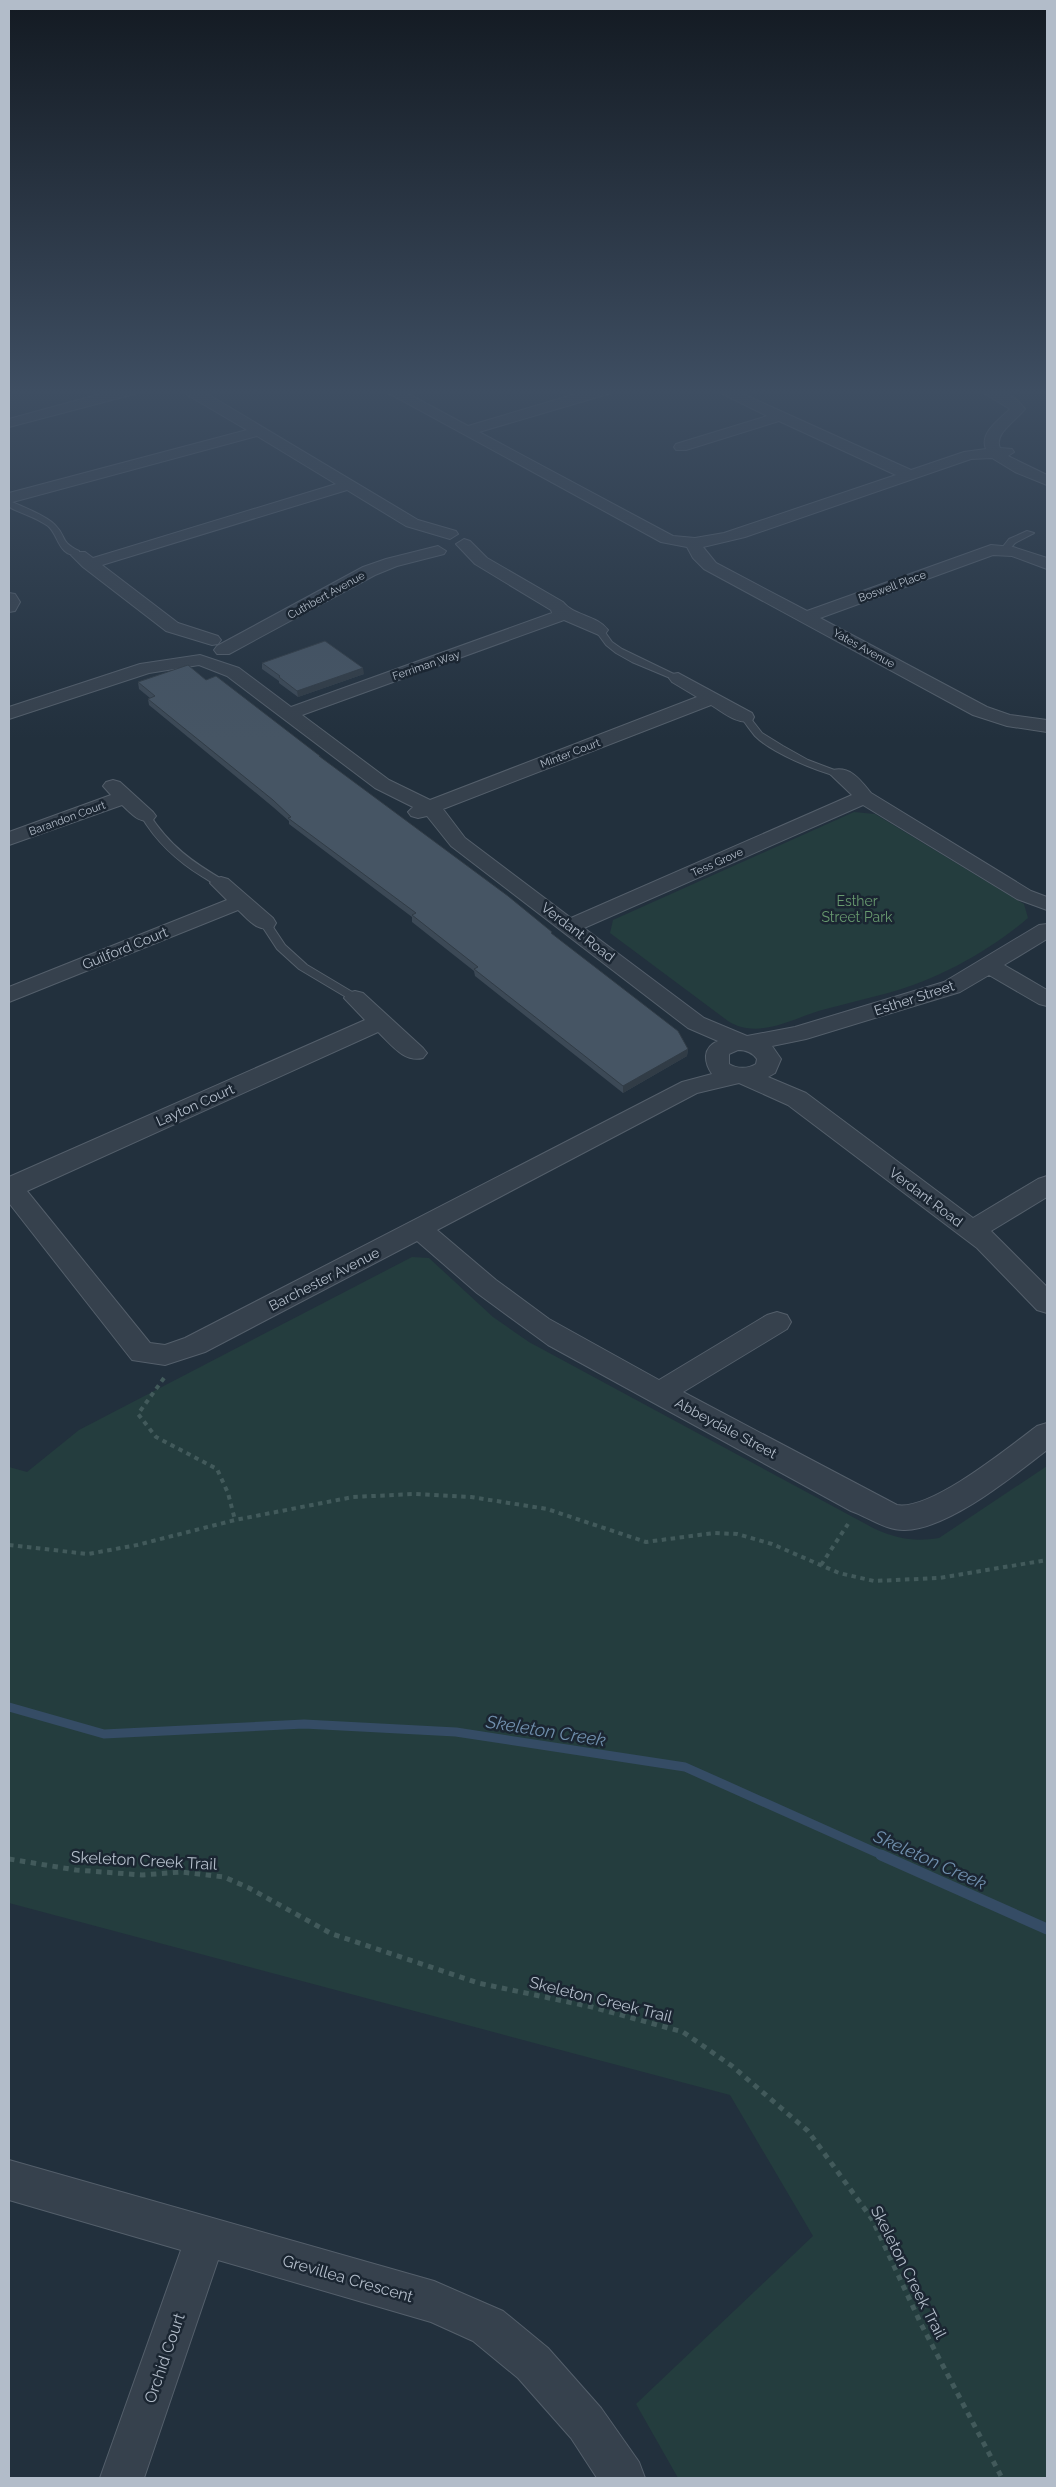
<svg xmlns="http://www.w3.org/2000/svg" width="1056" height="2487" viewBox="0 0 1056 2487" font-family="Raleway,sans-serif">
<style>
.green{fill:#243d3e}
.lines{fill:none;stroke-linecap:round;stroke-linejoin:round}
.stream-far1{stroke:#354c65;stroke-width:9}
.stream{stroke:#354c65;stroke-width:11}
.service-casing{stroke:#545f6b;stroke-width:2}
.minor-casing{stroke:#545f6b;stroke-width:2}
.path-far1{stroke:#425a5b;stroke-width:4;stroke-dasharray:4.5 4.5;stroke-linecap:butt}
.path{stroke:#425a5b;stroke-width:5;stroke-dasharray:5.5 5.5;stroke-linecap:butt}
.service{fill:#36414d;fill-rule:evenodd}
.minor{fill:#36414d;fill-rule:evenodd}
.wall{fill:#3c4956}
.shaded-wall{fill:#313c46}
.building{fill:#465564;stroke:#313c46}
.labels{text-anchor:middle;stroke-width:5;stroke-linejoin:round;paint-order:stroke}
.far-street-label{font-size:11px;fill:#b2bcc9;stroke:#1b2632}
.park-label{font-size:14px;fill:#689a6f;stroke:#1b2632}
.street-label{font-size:14px;fill:#b2bcc9;stroke:#1b2632}
.near-street-label{font-size:16px;fill:#b2bcc9;stroke:#1b2632}
.near-water-label{font-size:18px;font-style:italic;fill:#708fad;stroke:#1b2632}
</style>
<rect width="100%" height="100%" fill="#22303d"/>
<!-- green -->
<g class="green">
<path d="M 854,812 L 875,814 L 1024,904 L 1028,918 C 988,952 938,979 888,993 C 866,999 844,1004 822,1010 C 791,1019 758,1040 728,1021 L 610,933 L 613,920 Z"/>
<path d="M 412,1257 L 429,1258 L 493,1317 L 529,1342 L 875,1529 C 898,1539 915,1542 939,1538 L 1047,1466 L 1047,2478 L 678,2478 L 636,2404 L 813,2236 L 730,2095 L 9,1903 L 9,1467 L 27,1472 L 79,1430 Z"/>
</g>
<g class="lines">
<!-- stream-far1 -->
<polyline class="stream-far1" points="9,1707 104,1734 304,1724 456,1732 685,1767 884,1856"/>
<!-- stream -->
<polyline class="stream" points="881,1855 1047,1929"/>
<!-- service casing -->
<g class="service-casing">
<g id="service">
<path d="M 9,501 C 20,505 48,517 55,525 C 67,537 59,541 79,551 L 79,555 C 58,557 59,535 48,526 C 37,518 23,514 11,508 L 9,506 Z"/>
<polygon points="1027,531 1034,533 1015,543 1008,551 1002,551 1001,549 1009,539"/>
<polygon points="596,628 602,628 612,642 622,649 682,678 675,680 632,662 616,653 606,645 595,630"/>
<path d="M 742,715 L 748,715 L 762,733 L 783,746 L 808,760 L 845,774 L 840,777 C 816,771 772,753 755,736 C 750,730 745,723 741,717 Z"/>
<path d="M 146,813 L 149,814 C 170,846 192,862 225,881 L 225,885 C 217,887 210,881 203,877 C 177,861 157,843 141,816 Z"/>
<polygon points="265,920 269,921 285,945 307,965 359,996 360,998 359,1000 351,1000 299,969 277,949 260,923"/>
</g>
</g>
<!-- minor casing -->
<g class="minor-casing">
<g id="minor">
<polygon points="115,390 140,390 138,393 9,427 9,419"/>
<polygon points="179,390 204,392 418,520 456,531 458,534 450,539 406,526 347,490 102,565 178,623 218,636 221,640 218,644 212,645 166,631 83,567 71,555 73,552 85,552 93,558 336,484 257,436 9,503 9,493 247,430"/>
<path d="M 383,390 L 401,390 L 468,426 L 589,390 L 613,390 L 611,393 L 479,432 L 673,536 L 695,538 L 724,533 L 896,475 L 779,421 L 686,450 L 676,450 L 674,447 L 676,444 L 767,416 L 715,390 L 734,390 L 911,470 L 964,452 L 986,449 C 979,433 1000,419 1010,409 L 979,390 C 998,390 1014,393 1025,409 C 1017,420 993,434 1000,448 L 1012,449 L 1014,452 L 1008,456 L 1047,475 L 1047,485 L 1015,472 L 992,458 L 971,459 L 745,537 L 703,547 L 716,563 L 807,611 L 991,545 L 1013,547 L 1047,558 L 1047,569 L 1012,556 L 993,555 L 820,618 L 987,707 L 1010,715 L 1047,720 L 1047,732 L 1007,726 L 973,715 L 704,569 L 693,558 L 687,547 L 661,542 Z"/>
<path d="M 464,539 L 470,541 L 487,558 L 563,602 C 574,616 597,615 608,630 L 605,634 L 599,635 L 564,620 L 302,715 L 389,780 L 430,800 L 697,697 L 672,682 L 669,678 L 672,674 L 678,673 L 752,713 L 754,717 L 752,721 C 737,725 723,712 711,705 L 443,809 L 465,838 L 571,918 L 852,795 L 830,774 L 833,770 C 851,766 861,781 871,793 L 1031,891 L 1047,897 L 1047,910 L 1017,899 L 863,805 L 584,928 L 704,1018 L 747,1036 L 795,1027 L 944,982 L 1039,925 L 1047,924 L 1047,939 L 1004,965 L 1047,990 L 1047,1006 L 1039,1004 L 989,975 L 960,992 L 806,1039 L 772,1046 L 781,1059 L 775,1073 L 768,1077 L 806,1093 L 973,1218 L 1038,1179 L 1047,1176 L 1047,1197 L 991,1231 L 1047,1287 L 1047,1313 L 1037,1310 L 977,1248 L 788,1105 L 739,1083 L 697,1093 L 437,1230 L 496,1280 L 549,1319 L 659,1380 L 767,1315 L 777,1312 L 787,1315 L 791,1322 L 787,1329 L 683,1392 L 897,1505 C 931,1511 1009,1447 1037,1426 L 1047,1423 L 1047,1450 C 1013,1476 949,1529 905,1530 C 887,1531 868,1517 851,1511 L 548,1345 L 477,1293 L 417,1241 L 205,1352 L 165,1365 L 132,1360 L 9,1203 L 9,1177 L 365,1020 L 344,998 L 347,993 L 355,991 L 363,993 L 423,1048 L 427,1053 L 423,1058 C 404,1063 391,1044 378,1032 L 27,1191 L 150,1343 L 165,1345 L 185,1338 L 682,1082 L 712,1074 C 704,1062 702,1048 718,1041 L 688,1028 L 451,846 L 427,816 L 418,818 L 411,816 L 408,812 L 413,807 L 375,788 L 227,676 L 199,665 L 149,673 L 9,719 L 9,707 L 140,664 L 200,655 L 239,668 L 291,707 L 552,613 L 551,610 L 475,564 L 456,544 ZM 738,1050 C 746,1050 752,1052 757,1059 L 756,1064 C 748,1069 737,1069 729,1064 L 729,1054 Z"/>
<polygon points="438,546 446,551 444,554 397,566 375,575 229,654 217,654 214,650 217,646 363,567 386,559"/>
<polygon points="9,593 15,594 20,602 15,611 9,612"/>
<path d="M 113,780 L 120,782 L 153,812 L 156,816 L 153,820 C 139,824 132,814 122,805 L 9,845 L 9,832 L 111,795 L 103,786 L 106,782 Z"/>
<path d="M 221,877 L 228,879 L 273,918 L 276,923 L 273,928 C 257,932 249,920 238,910 L 9,1002 L 9,987 L 227,900 L 210,883 L 214,879 Z"/>
<polygon points="9,2160 434,2281 503,2311 548,2348 601,2408 639,2462 645,2478 597,2478 571,2438 518,2378 473,2341 431,2322 218,2260 144,2478 100,2478 181,2250 9,2200"/>
</g>
</g>
<!-- path-far1 -->
<g class="path-far1">
<polyline points="164,1378 138,1414 156,1437 217,1469 228,1493 235,1520"/>
<polyline points="9,1545 88,1554 137,1545 235,1520 353,1497 414,1494 471,1497 547,1509 646,1542 714,1533 737,1534 772,1544 839,1573 874,1581 939,1578 1047,1560"/>
<polyline points="821,1565 848,1524"/>
</g>
<!-- path -->
<polyline class="path" points="9,1859 76,1870 142,1875 181,1872 224,1877 249,1888 332,1934 478,1983 592,2007 683,2032 732,2066 808,2131 872,2219 921,2324 1002,2478"/>
<!-- service -->
<use href="#service" class="service"/>
<!-- minor -->
<use href="#minor" class="minor"/>
</g>
<!-- wall -->
<g class="wall">
<polygon points="262,663 364,674 298,697 279,683 279,681 262,669"/>
<polygon points="206,680 320,756 321,758 552,932 552,934 688,1049 687,1056 623,1093 475,976 474,971 412,922 412,917 289,824 289,821 273,807 149,705 148,699 150,698 139,689 138,682"/>
</g>
<!-- shaded-wall -->
<g class="shaded-wall">
<polygon points="363,668 364,674 298,697 297,691"/>
<polygon points="688,1049 687,1056 623,1093 623,1086"/>
</g>
<!-- building -->
<g class="building">
<polygon points="325,641 363,668 297,691 279,677 280,676 262,663"/>
<polygon points="188,665 206,680 216,676 320,756 319,756 508,896 552,932 551,933 678,1031 688,1049 623,1086 474,969 478,967 412,915 416,913 288,818 291,817 273,800 148,699 155,696 138,682"/>
</g>
<!-- sky -->
<linearGradient id="sky" x2="0" y2="1"><stop stop-color="#131a22"/><stop offset="0.53" stop-color="#3e4e62"/><stop offset="1" stop-color="#3e4e62" stop-opacity="0"/></linearGradient>
<rect width="1056" height="739" fill="url(#sky)"/>
<g class="labels">
<!-- far-street labels -->
<g class="far-street-label">
<text transform="translate(892 586) rotate(-20)" y="4">Boswell Place</text>
<text transform="translate(326 595) rotate(-29)" y="4">Cuthbert Avenue</text>
<text transform="translate(864 648) rotate(29)" y="4">Yates Avenue</text>
<text transform="translate(426 665) rotate(-19)" y="4">Ferriman Way</text>
<text transform="translate(570 753) rotate(-21)" y="4">Minter Court</text>
<text transform="translate(67 818) rotate(-20)" y="4">Barandon Court</text>
<text transform="translate(717 862) rotate(-24)" y="4">Tess Grove</text>
</g>
<!-- park labels -->
<g class="park-label">
<text x="857" y="906">Esther<tspan x="857" dy="16">Street Park</tspan></text>
</g>
<!-- street labels -->
<g class="street-label">
<text transform="translate(578 932) rotate(37)" y="5">Verdant Road</text>
<text transform="translate(125 948) rotate(-22)" y="5">Guilford Court</text>
<text transform="translate(914 998) rotate(-18)" y="5">Esther Street</text>
<text transform="translate(195 1105) rotate(-24)" y="5">Layton Court</text>
<text transform="translate(926 1197) rotate(37)" y="5">Verdant Road</text>
<text transform="translate(324 1279) rotate(-27)" y="5">Barchester Avenue</text>
<text transform="translate(726 1428) rotate(28)" y="5">Abbeydale Street</text>
</g>
<!-- near-street labels -->
<g class="near-street-label">
<text transform="translate(144 1860) rotate(3)" y="6">Skeleton Creek Trail</text>
<text transform="translate(601 1999) rotate(14)" y="6">Skeleton Creek Trail</text>
<text transform="translate(909 2272) rotate(63)" y="6">Skeleton Creek Trail</text>
<text transform="translate(348 2278) rotate(16)" y="6">Grevillea Crescent</text>
<text transform="translate(164 2358) rotate(-71)" y="6">Orchid Court</text>
</g>
<!-- near-water labels -->
<g class="near-water-label">
<text transform="translate(546 1731) rotate(9)" y="6">Skeleton Creek</text>
<text transform="translate(930 1860) rotate(24)" y="6">Skeleton Creek</text>
</g>
</g>
<!-- border -->
<rect width="1056" height="2487" fill="none" stroke="#b2bcc9" stroke-width="20"/>
</svg>
